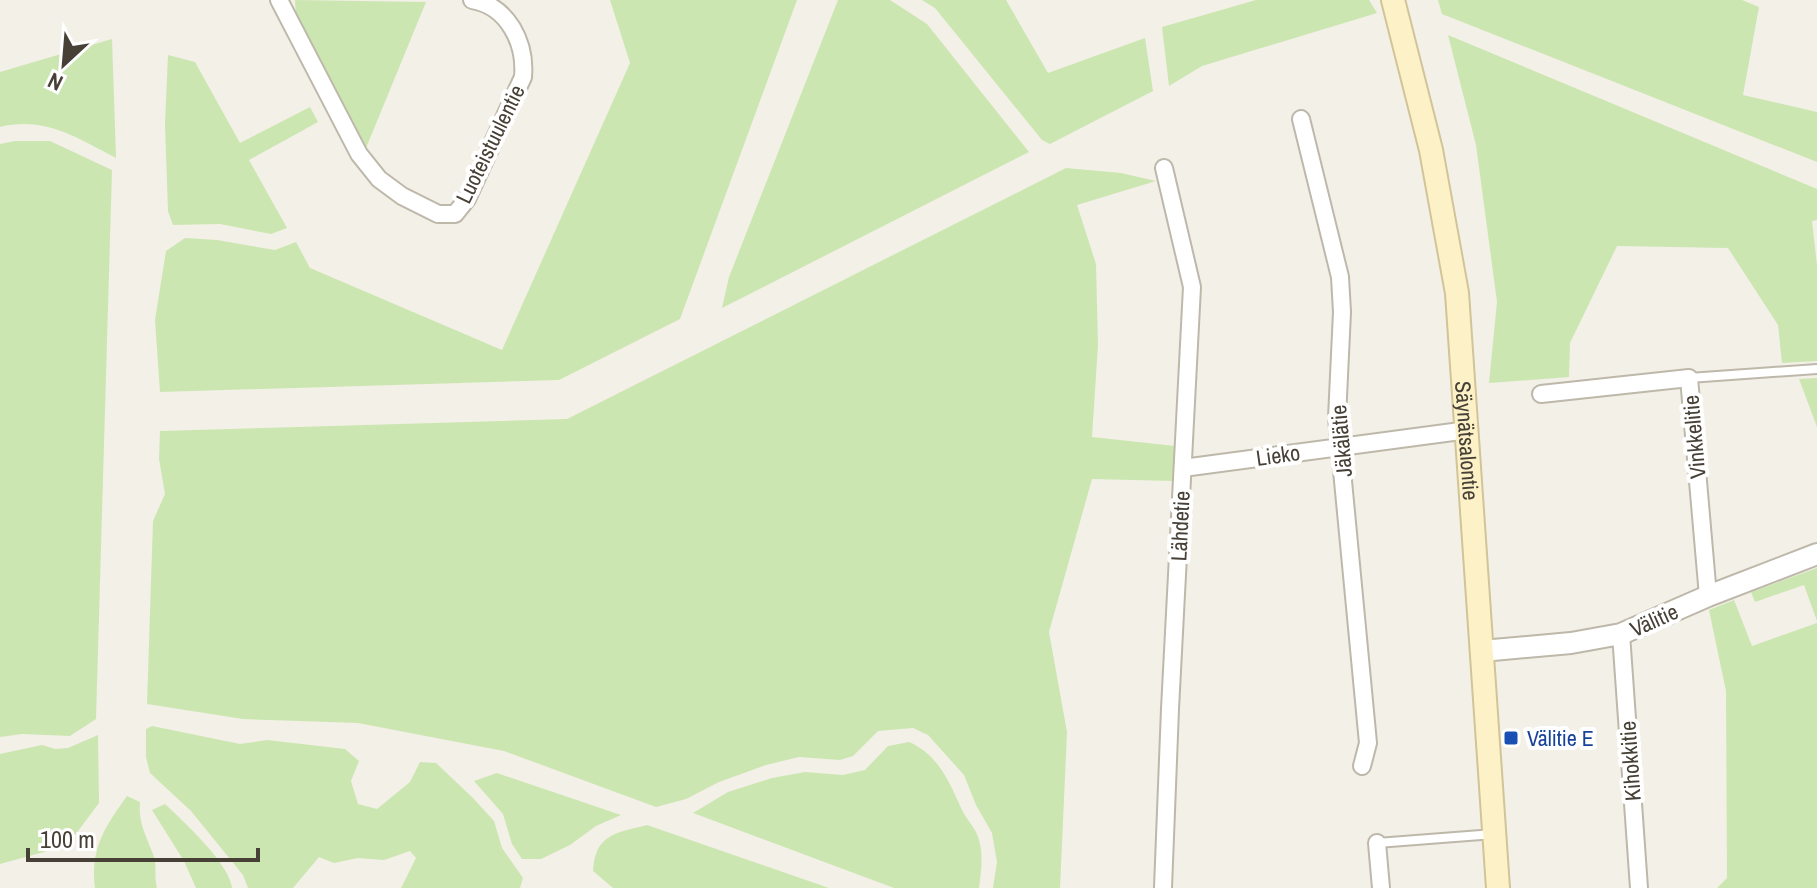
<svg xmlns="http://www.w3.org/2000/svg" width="1817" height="888" viewBox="0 0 1817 888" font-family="'Archivo Narrow',sans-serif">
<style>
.green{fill:#cce6b1}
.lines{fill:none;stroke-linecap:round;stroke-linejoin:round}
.service-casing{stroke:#beb8aa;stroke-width:12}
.minor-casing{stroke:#beb8aa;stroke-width:20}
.tertiary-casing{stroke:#beb8aa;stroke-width:24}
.secondary-casing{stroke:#d1c498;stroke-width:26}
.service{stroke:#fff;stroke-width:8}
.minor{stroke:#fff;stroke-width:16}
.tertiary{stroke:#fff;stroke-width:20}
.secondary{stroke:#fdf2c7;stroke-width:22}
.transit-dot{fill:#1a4fb4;stroke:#fff;stroke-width:3}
.labels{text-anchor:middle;stroke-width:8;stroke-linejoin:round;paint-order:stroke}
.street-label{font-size:22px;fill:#464036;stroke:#fff}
.transit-label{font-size:22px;fill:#164399;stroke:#fff;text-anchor:start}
</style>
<rect width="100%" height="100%" fill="#f3f0e7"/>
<!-- green -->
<g class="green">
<polygon points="295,0 426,2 366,148 296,16"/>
<polygon points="610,0 797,0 680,319 559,380 160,392 155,320 166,251 185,238 217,240 275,250 296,242 310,268 502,350 630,63"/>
<polygon points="838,0 890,0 927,24 1029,152 722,308 729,277"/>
<polygon points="922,0 1006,0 1048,73 1145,38 1153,91 1050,144 1042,140 935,8"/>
<polygon points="1256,0 1369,0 1377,13 1202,66 1169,86 1162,27"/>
<polygon points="1438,0 1742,0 1759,7 1743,95 1817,112 1817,162 1442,14"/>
<polygon points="1448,35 1817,189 1817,220 1812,221 1817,265 1817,361 1782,363 1778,325 1728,248 1617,246 1570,343 1569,377 1489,383 1497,302 1476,145"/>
<path d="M 112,39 L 116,158 C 77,138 45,116 0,127 L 0,72 Z"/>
<polygon points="168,55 195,62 240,143 310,107 318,122 249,160 287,228 271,234 220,224 173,225 168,211 165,124"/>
<polygon points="15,141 50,141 112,170 96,719 70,736 22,734 0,737 0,144"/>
<polygon points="1066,168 1121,173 1156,181 1077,205 1096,264 1098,345 1092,437 1175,446 1174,481 1092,479 1049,632 1067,732 1060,888 993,888 997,862 992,833 976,805 964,775 928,735 913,728 878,731 853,756 840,760 799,757 766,765 719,782 686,799 656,807 504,751 358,723 243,719 147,704 153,521 165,494 159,459 160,431 567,419"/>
<polygon points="1817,378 1817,427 1799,379"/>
<polygon points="1817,568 1817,621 1804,585 1755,602 1751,592"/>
<polygon points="1734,600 1752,646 1817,623 1817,888 1717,888 1727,878 1726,691 1709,610"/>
<polygon points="152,726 240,744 267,740 345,749 359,761 351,781 358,804 377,809 410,782 420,762 436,763 472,797 494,821 502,848 523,878 520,888 401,888 416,858 410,851 384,860 358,858 334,863 319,857 293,888 248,888 243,875 191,811 150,773 146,757 146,729"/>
<polygon points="98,735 99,803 72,839 44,852 0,864 0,754 42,745 55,749 68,748"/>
<path d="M 909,742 C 939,755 949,782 962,810 C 966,819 975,827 978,837 C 984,853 981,872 979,888 L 894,888 L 693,813 L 728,792 L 772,778 L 805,772 L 843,775 L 865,770 L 888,746 Z"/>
<polygon points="497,773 621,815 596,826 570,845 541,859 522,859 512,844 503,814 474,781"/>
<path d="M 127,796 L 140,802 C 138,824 147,837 154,857 C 157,866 154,878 157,888 L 95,888 C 90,848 105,827 127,796 Z"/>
<path d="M 165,804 C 183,821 230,864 232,888 L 196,888 L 184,861 L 152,810 Z"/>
<path d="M 647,825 L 829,888 L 613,888 L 593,871 C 595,834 616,833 647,825 Z"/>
</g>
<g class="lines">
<!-- service casing -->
<g class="service-casing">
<g id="service">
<polyline points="1689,378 1817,369"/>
<polyline points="1377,843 1494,834"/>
</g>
</g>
<!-- minor casing -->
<g class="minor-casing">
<g id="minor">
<path d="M 279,0 L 359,154 L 379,179 L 402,196 L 438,214 L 455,214 L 467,199 L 523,77 C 526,43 508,6 472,0"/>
<polyline points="1301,119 1340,277 1342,312 1337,418 1368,743 1362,766"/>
<polyline points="1541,394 1689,378 1708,596"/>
<polyline points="1183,468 1468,430"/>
<polyline points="1621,634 1639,888"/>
<polyline points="1377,843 1381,888"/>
<polyline points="1163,888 1170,709 1192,287 1164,168"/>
</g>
</g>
<!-- tertiary casing -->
<g class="tertiary-casing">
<polyline id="tertiary" points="1482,651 1571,643 1621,634 1708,596 1817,554"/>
</g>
<!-- secondary casing -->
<g class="secondary-casing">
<g id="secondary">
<path id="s1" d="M 1393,0 L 1431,150 L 1457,293 L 1498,888"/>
</g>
</g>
<!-- service -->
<use href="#service" class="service"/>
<!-- minor -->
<use href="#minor" class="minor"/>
<!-- tertiary -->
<use href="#tertiary" class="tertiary"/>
<!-- secondary -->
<use href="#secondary" class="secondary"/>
</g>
<!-- markers -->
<rect class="transit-dot" x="1503" y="730" width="16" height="16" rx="4"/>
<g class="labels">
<!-- street labels -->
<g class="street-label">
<text transform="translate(490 144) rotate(-64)" y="8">Luoteistuulentie</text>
<text transform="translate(1694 437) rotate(-95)" y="8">Vinkkelitie</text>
<text transform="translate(1341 441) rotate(-95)" y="8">Jäkälätie</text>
<text dy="8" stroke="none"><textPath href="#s1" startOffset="448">Säynätsalontie</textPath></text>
<text transform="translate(1278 455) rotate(-8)" y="8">Lieko</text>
<text transform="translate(1180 526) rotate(-87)" y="8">Lähdetie</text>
<text transform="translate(1654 620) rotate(-24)" y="8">Välitie</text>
<text transform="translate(1630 761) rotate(-94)" y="8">Kihokkitie</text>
</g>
<!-- transit labels -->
<g class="transit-label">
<text x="1527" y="746">Välitie E</text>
</g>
</g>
<!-- north arrow -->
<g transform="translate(64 64) rotate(206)" stroke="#ffffff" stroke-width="6" paint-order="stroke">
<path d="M0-6L14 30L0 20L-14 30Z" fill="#464036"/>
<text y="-12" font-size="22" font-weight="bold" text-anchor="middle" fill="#464036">N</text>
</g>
<!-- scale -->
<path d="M28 848v12h230v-12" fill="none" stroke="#464036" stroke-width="4"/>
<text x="40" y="848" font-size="24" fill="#464036" stroke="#ffffff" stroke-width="6" paint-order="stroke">100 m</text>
</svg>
